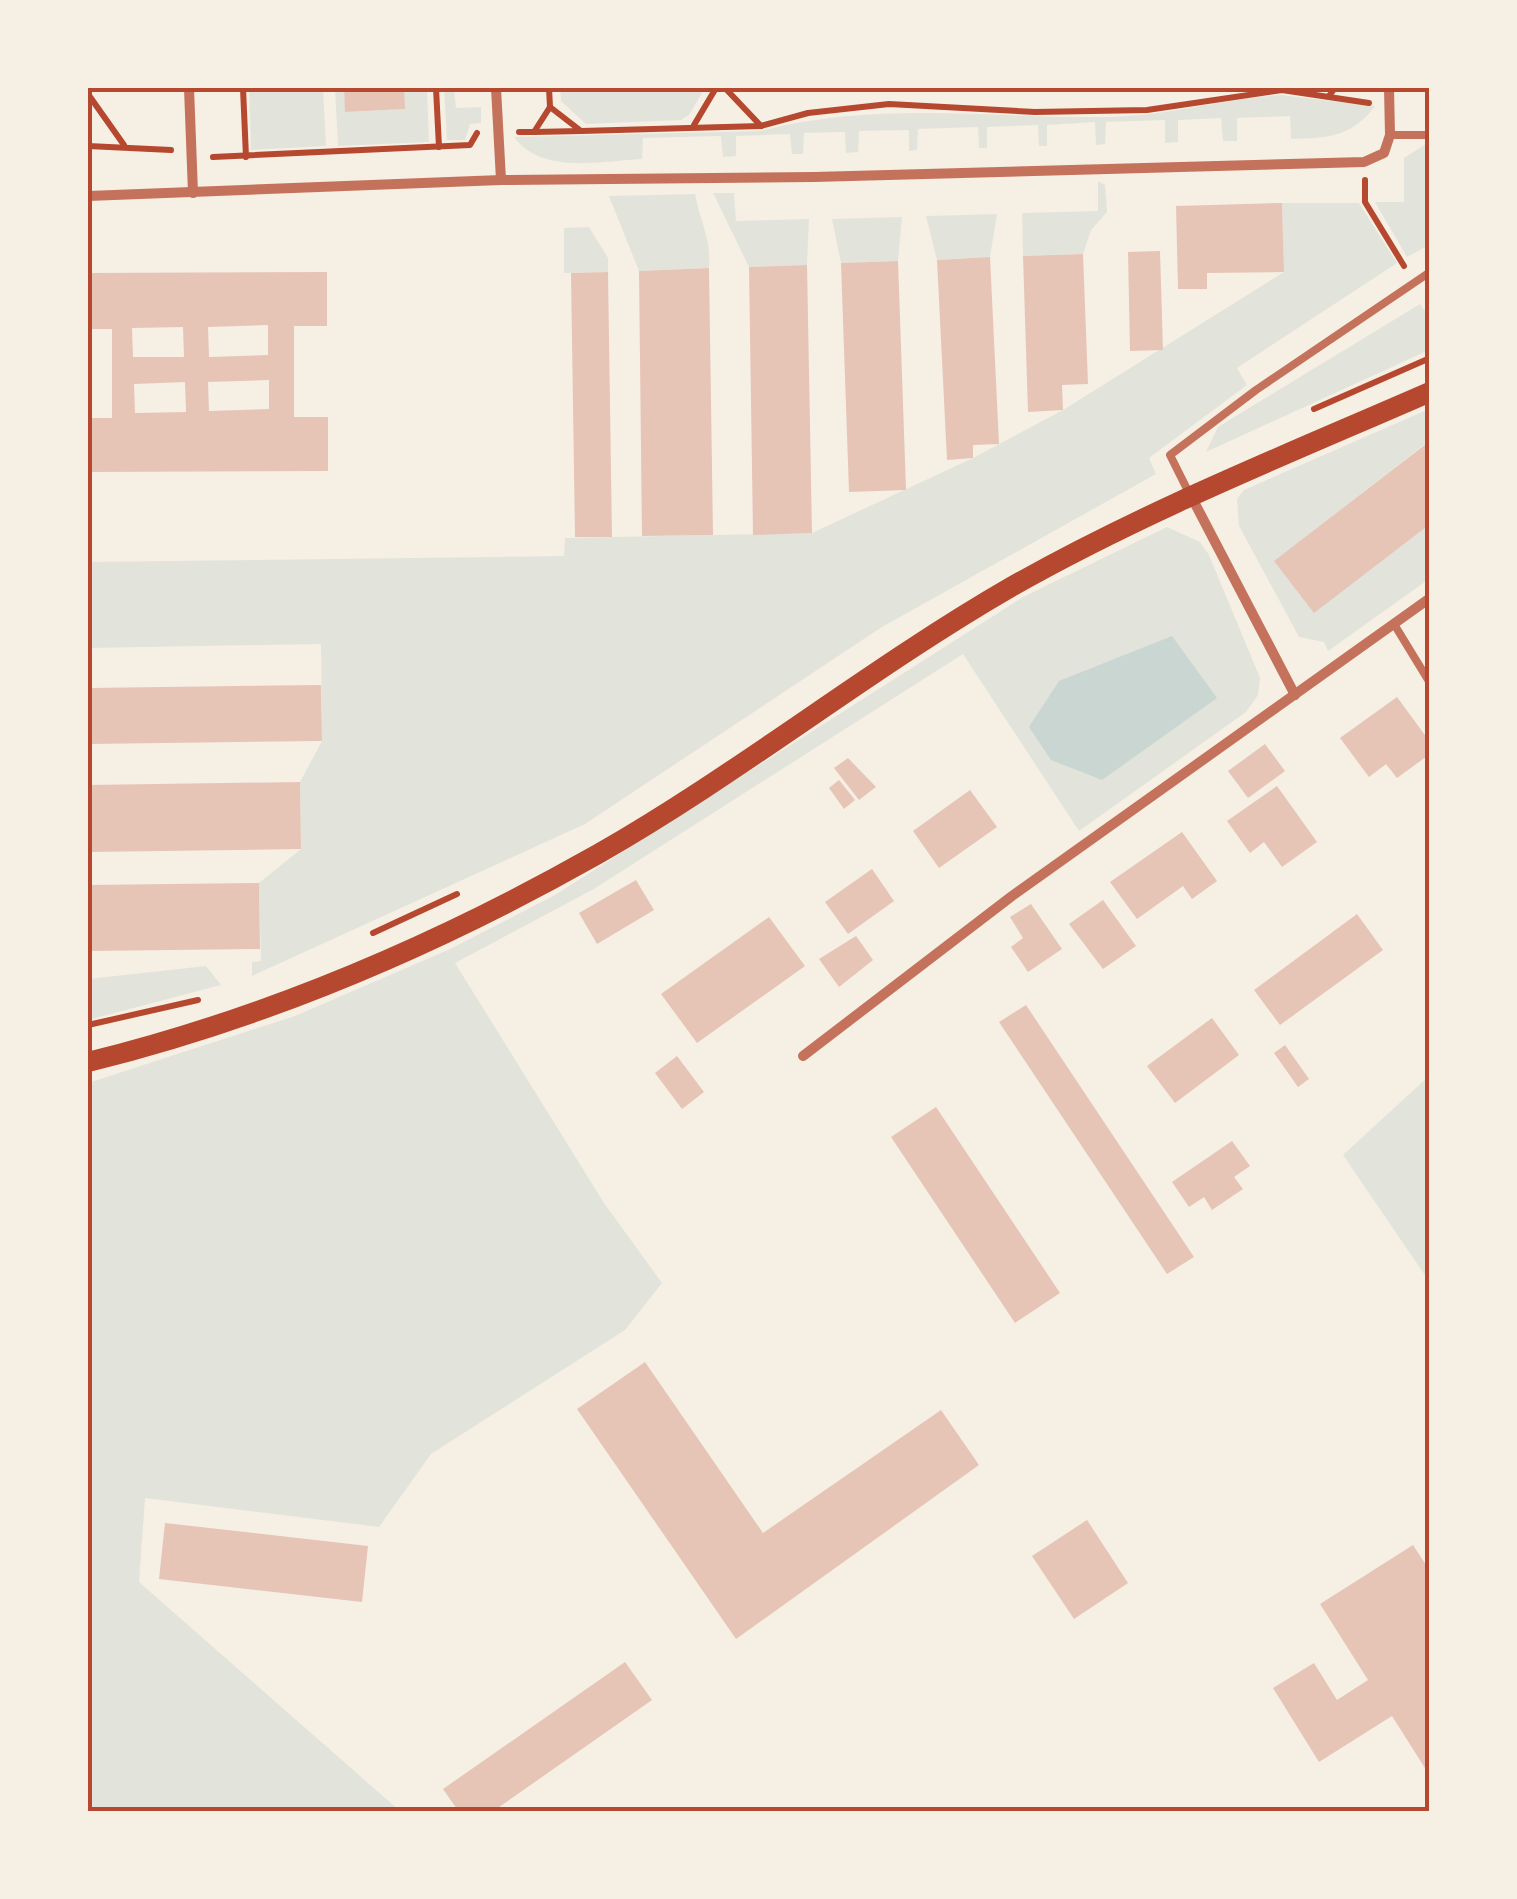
<svg xmlns="http://www.w3.org/2000/svg" width="1517" height="1899" viewBox="0 0 1517 1899" font-family="'Source Sans 3',sans-serif">
<style>
.green{fill:#e2e4dc}
.water{fill:#c9d6d2}
.building{fill:#e6c5b7;fill-rule:evenodd}
.lines{fill:none;stroke-linecap:round;stroke-linejoin:round}
.path{stroke:#b5482f;stroke-width:6}
.service{stroke:#c5725c;stroke-width:8}
.minor{stroke:#c5725c;stroke-width:10}
.secondary{stroke:#b5482f;stroke-width:20}
.neatline{fill:none;stroke:#b5482f;stroke-width:4}
</style>
<rect width="100%" height="100%" fill="#f6efe4"/>
<!-- green -->
<g class="green">
<polygon points="249,88 323,88 326,146 251,150"/>
<polygon points="335,88 344,88 346,112 404,109 404,88 427,88 429,142 338,146"/>
<polygon points="444,88 454,88 456,108 481,107 481,123 470,124 465,140 447,140"/>
<polygon points="560,88 705,88 689,115 681,120 586,124 561,101"/>
<path d="M 1281,95 L 1375,106 C 1352,137 1328,138 1291,139 L 1290,116 L 1237,118 L 1237,141 L 1223,141 L 1221,118 L 1178,120 L 1178,142 L 1165,143 L 1165,120 L 1106,122 L 1105,144 L 1096,145 L 1095,122 L 1047,125 L 1047,146 L 1039,146 L 1038,125 L 987,127 L 987,148 L 979,148 L 978,127 L 918,129 L 917,150 L 909,151 L 909,130 L 859,131 L 858,152 L 846,153 L 845,132 L 804,133 L 803,154 L 792,154 L 790,134 L 736,136 L 736,156 L 723,157 L 721,136 L 643,138 L 642,159 C 601,161 542,175 514,137 L 761,131 C 875,101 986,118 1101,117 C 1163,117 1220,99 1281,95 Z"/>
<polygon points="1429,142 1429,245 1407,257 1375,202 1404,202 1404,158"/>
<polygon points="1098,181 1105,185 1107,212 1091,230 1083,254 1023,256 1022,213 1098,211"/>
<polygon points="713,193 734,193 736,221 809,219 807,265 749,267"/>
<path d="M 695,194 C 700,221 712,241 709,268 L 639,271 L 609,196 Z"/>
<polygon points="1282,203 1359,203 1397,263 1237,368 1247,385 1149,458 1156,474 882,627 585,824 252,976 252,962 261,961 259,883 301,849 300,782 322,741 321,644 88,648 88,562 564,556 565,538 812,533 973,458 1063,410 1284,272"/>
<polygon points="997,214 990,257 937,260 926,216"/>
<polygon points="902,217 898,261 841,263 832,219"/>
<polygon points="589,227 608,258 608,272 564,273 564,228"/>
<polygon points="1420,304 1429,317 1429,350 1206,452 1218,427"/>
<polygon points="1429,409 1429,441 1275,561 1429,524 1429,579 1328,651 1324,642 1299,637 1239,526 1237,499 1244,490"/>
<polygon points="1167,527 1200,542 1209,555 1260,678 1258,695 1246,712 1079,831 963,654 592,890 455,963 604,1203 662,1283 625,1330 431,1454 379,1527 145,1498 139,1582 400,1811 88,1812 88,1083 295,1016 448,950 555,895 1023,597"/>
<polygon points="206,966 221,985 88,1020 88,979"/>
<polygon points="1429,1076 1429,1281 1343,1155"/>
</g>
<!-- water -->
<polygon class="water" points="1172,636 1217,698 1102,780 1051,760 1029,727 1059,681"/>
<!-- building -->
<g class="building">
<polygon points="344,88 404,88 405,109 345,112"/>
<polygon points="1282,203 1284,272 1207,273 1207,289 1178,289 1176,206"/>
<polygon points="1160,251 1163,350 1130,351 1128,252"/>
<polygon points="1083,254 1088,384 1062,385 1063,410 1028,412 1023,256"/>
<polygon points="990,257 999,444 973,445 973,458 947,460 937,260"/>
<polygon points="898,261 906,490 849,492 841,263"/>
<polygon points="807,265 812,533 753,535 749,267"/>
<polygon points="709,268 713,535 642,536 639,271"/>
<path d="M 327,272 L 327,326 L 294,326 L 294,417 L 328,417 L 328,471 L 88,472 L 88,418 L 112,418 L 112,329 L 88,329 L 88,273 ZM 268,325 L 268,355 L 209,357 L 208,327 ZM 183,327 L 184,357 L 133,357 L 132,328 ZM 269,380 L 269,409 L 209,411 L 208,382 ZM 185,382 L 186,412 L 135,413 L 134,384 Z"/>
<polygon points="608,272 612,537 575,537 571,273"/>
<polygon points="1430,441 1430,524 1314,613 1274,561"/>
<polygon points="321,685 322,741 88,744 88,688"/>
<polygon points="1397,697 1430,742 1430,754 1397,778 1386,764 1369,777 1340,738"/>
<polygon points="1265,744 1285,771 1248,798 1228,771"/>
<polygon points="848,758 876,787 859,800 834,768"/>
<polygon points="839,780 855,800 844,809 829,788"/>
<polygon points="300,782 301,849 88,852 88,785"/>
<polygon points="1277,786 1317,842 1282,867 1264,842 1250,853 1227,821"/>
<polygon points="970,790 997,827 939,868 913,831"/>
<polygon points="1182,832 1217,881 1192,899 1183,886 1137,919 1110,882"/>
<polygon points="872,869 894,901 848,934 825,902"/>
<polygon points="636,880 654,910 597,944 579,913"/>
<polygon points="259,883 260,949 88,951 88,885"/>
<polygon points="1103,900 1136,946 1103,969 1069,924"/>
<polygon points="1031,904 1062,949 1028,972 1011,947 1023,938 1010,917"/>
<polygon points="1357,914 1383,950 1280,1025 1254,990"/>
<polygon points="769,917 805,966 697,1043 661,994"/>
<polygon points="856,936 873,960 839,987 819,959"/>
<polygon points="1026,1005 1194,1257 1167,1274 999,1022"/>
<polygon points="1212,1018 1239,1055 1175,1103 1147,1066"/>
<polygon points="1285,1045 1309,1079 1298,1087 1274,1053"/>
<polygon points="677,1056 704,1092 682,1109 655,1073"/>
<polygon points="936,1107 1060,1293 1015,1323 891,1137"/>
<polygon points="1232,1141 1250,1166 1234,1177 1243,1189 1212,1210 1204,1197 1189,1207 1172,1182"/>
<polygon points="645,1362 763,1533 941,1410 979,1465 736,1639 577,1409"/>
<polygon points="1087,1520 1128,1583 1074,1619 1032,1556"/>
<polygon points="165,1523 368,1546 362,1602 159,1579"/>
<polygon points="1413,1545 1430,1571 1430,1776 1392,1716 1319,1762 1273,1688 1314,1663 1337,1700 1368,1680 1320,1604"/>
<polygon points="625,1662 652,1700 492,1812 459,1812 443,1789"/>
</g>
<g class="lines">
<!-- path -->
<g class="path">
<polyline points="243,88 246,157"/>
<polyline points="436,88 439,147"/>
<polyline points="725,88 761,126"/>
<polyline points="88,94 124,145"/>
<polyline points="1329,96 1335,88"/>
<polyline points="694,125 716,88"/>
<polyline points="581,131 761,126 808,113 889,104 1035,112 1147,110 1282,90 1369,103"/>
<polyline points="519,132 534,132 550,107 549,88"/>
<polyline points="534,132 581,131 550,107"/>
<polyline points="88,146 171,150"/>
<polyline points="213,157 470,145 477,133"/>
<polyline points="1365,180 1365,202 1404,266"/>
<polyline points="1314,409 1430,358"/>
<polyline points="373,933 457,894"/>
<polyline points="88,1025 198,1000"/>
</g>
<!-- service -->
<g class="service">
<polyline points="1390,135 1430,135"/>
<polyline points="1190,495 1170,455 1256,390 1430,272"/>
<polyline points="1394,624 1430,683"/>
</g>
<!-- minor -->
<g class="minor">
<polyline points="189,88 193,193"/>
<polyline points="496,88 501,180"/>
<polyline points="88,196 501,180 814,177 1364,162 1384,153 1390,135 1389,88"/>
<polyline points="1191,496 1295,695"/>
<polyline points="803,1056 1012,896 1430,598"/>
</g>
<!-- secondary -->
<path class="secondary" d="M 88,1062 C 267,1018 437,945 598,854 C 740,773 869,669 1011,587 C 1145,511 1288,454 1430,392"/>
</g>
<!-- border -->
<rect width="1517" height="1899" fill="none" stroke="#f6efe4" stroke-width="180"/>
<rect x="90" y="90" width="1337" height="1719" class="neatline"/>
</svg>
